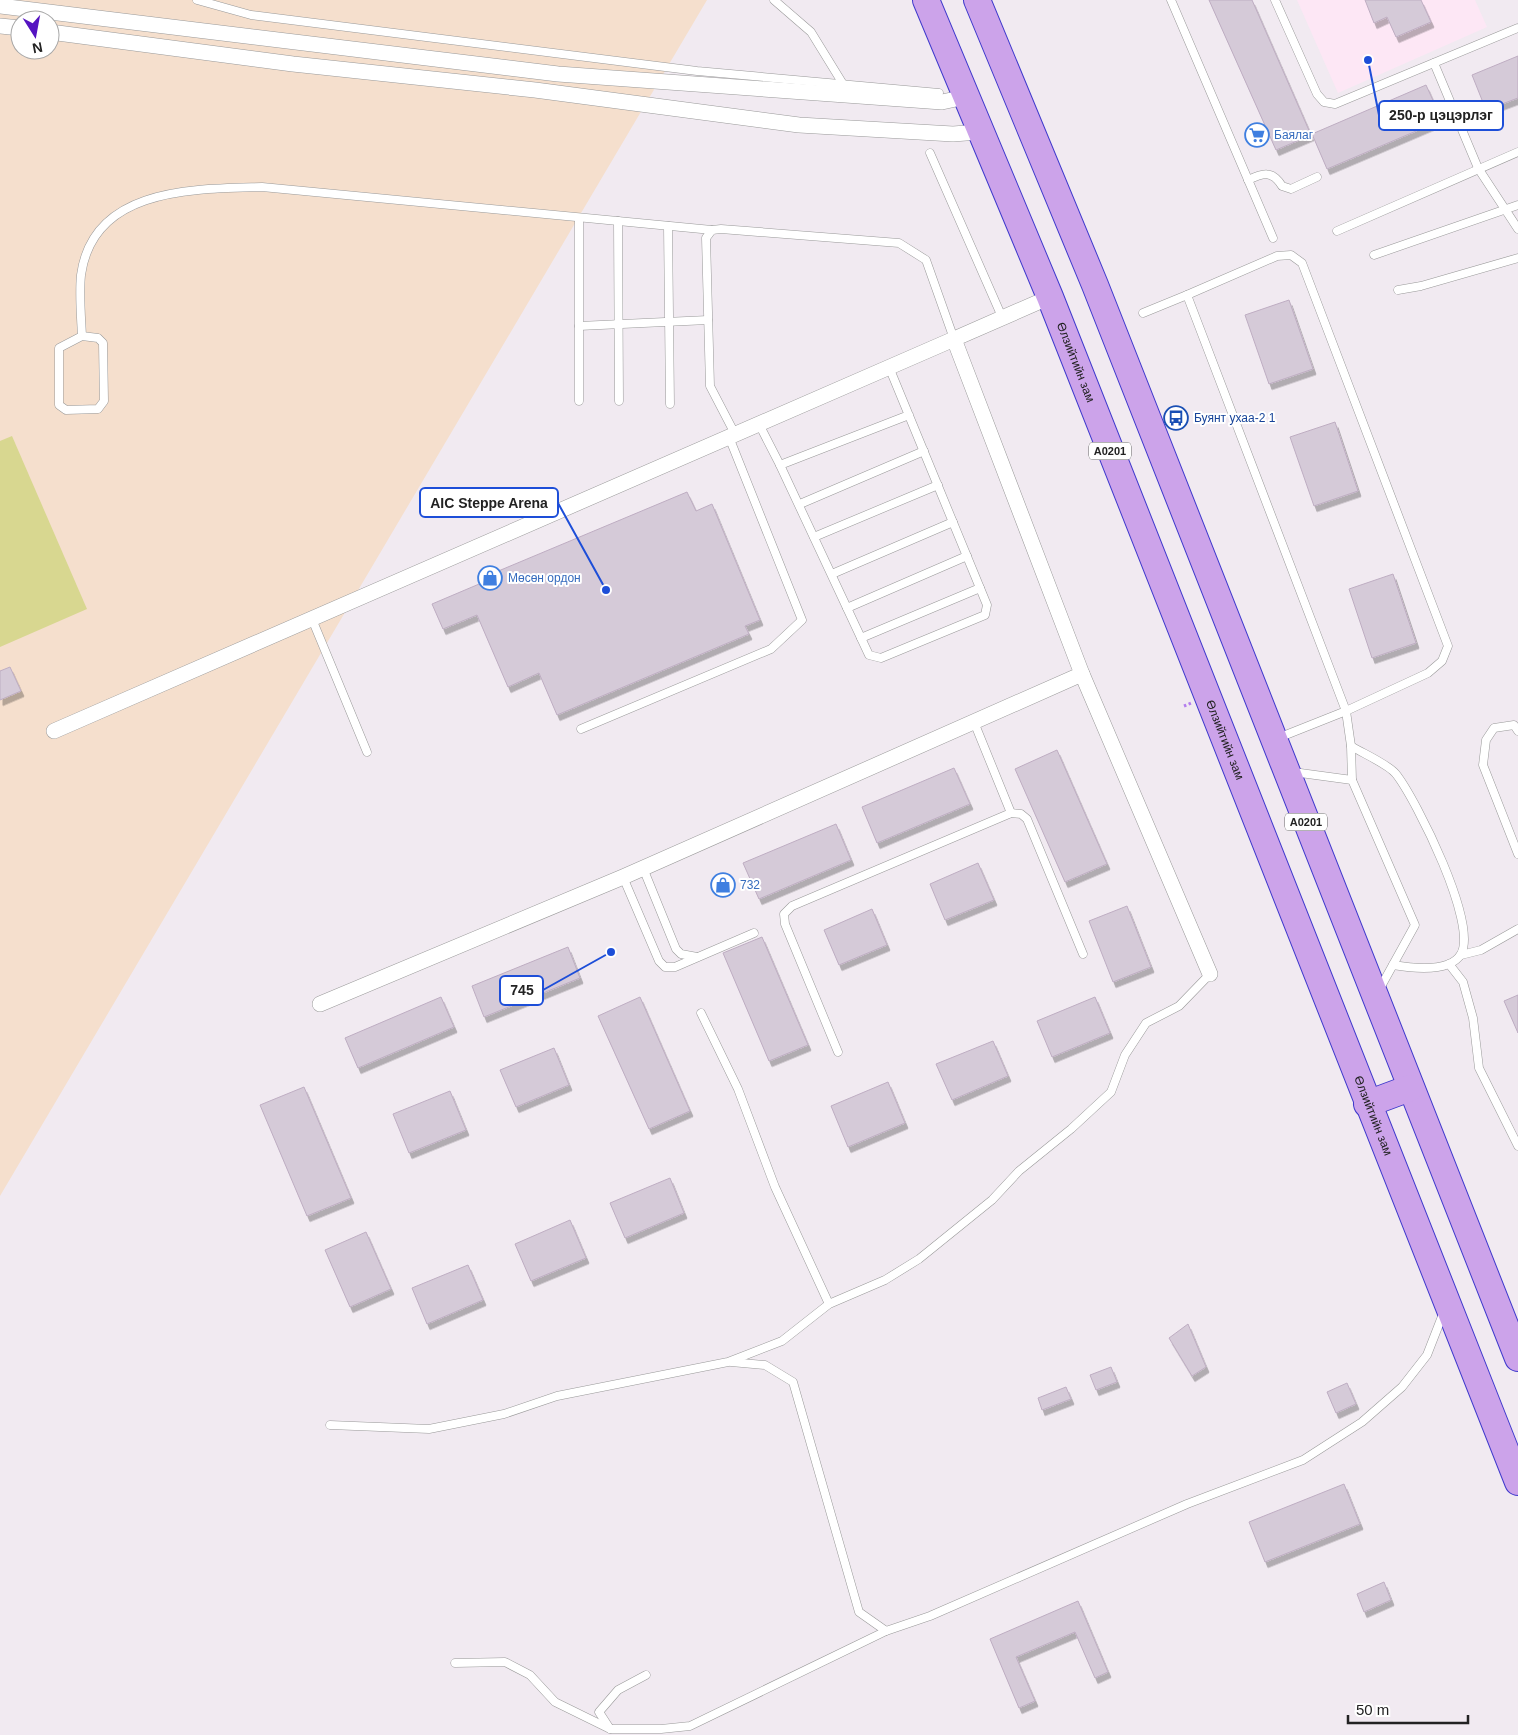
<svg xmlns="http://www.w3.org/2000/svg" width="1518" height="1735" viewBox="0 0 1518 1735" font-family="Arial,sans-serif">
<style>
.education{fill:#fde7f5}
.park{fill:#f5dfcd;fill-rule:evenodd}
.pitch{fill:#d8d790}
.building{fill:#d5cad8;stroke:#beadc2;filter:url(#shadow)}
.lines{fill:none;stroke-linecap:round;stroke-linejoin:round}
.service-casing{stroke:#999;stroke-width:9}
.minor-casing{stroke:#999;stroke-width:16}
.trunk-casing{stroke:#3f3acc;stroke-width:28}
.path{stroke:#b47eee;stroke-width:3;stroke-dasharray:2.5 2.5;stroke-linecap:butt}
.service{stroke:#fff;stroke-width:8}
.minor{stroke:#fff;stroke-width:15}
.trunk{stroke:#cca3ea;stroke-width:26}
.labels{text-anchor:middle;stroke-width:4;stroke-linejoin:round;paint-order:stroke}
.shield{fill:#fff;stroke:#646464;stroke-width:1}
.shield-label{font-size:11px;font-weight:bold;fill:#222}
.shop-label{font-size:12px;fill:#366cbe;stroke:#fff;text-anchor:start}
.street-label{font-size:12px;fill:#222;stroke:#fff}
.transit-label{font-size:12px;fill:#164399;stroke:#fff;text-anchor:start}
.leader{fill:none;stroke:#1d4ed8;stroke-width:2}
.callout-dot{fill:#1d4ed8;stroke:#fff;stroke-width:2}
.callout{fill:#fff;stroke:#1d4ed8;stroke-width:2}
.callout-label{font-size:14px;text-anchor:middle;font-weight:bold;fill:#222}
</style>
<defs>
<filter id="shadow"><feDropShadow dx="3" dy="5.5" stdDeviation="0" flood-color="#0004"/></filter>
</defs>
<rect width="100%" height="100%" fill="#f1eaf1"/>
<!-- education -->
<polygon class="education" points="1297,0 1475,0 1487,27 1338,93"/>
<!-- park -->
<path class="park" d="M 0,0 L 707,0 L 0,1196 ZM 20,20 L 50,20 L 50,50 L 20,50 Z"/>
<!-- pitch -->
<polygon class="pitch" points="12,436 87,609 0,647 0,441"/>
<!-- building -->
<g class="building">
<polygon points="1209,0 1252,0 1311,135 1276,150"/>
<polygon points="1365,0 1421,0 1431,22 1396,37 1387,17 1374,23"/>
<polygon points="1518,56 1518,98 1486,110 1472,75"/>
<polygon points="1426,85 1442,120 1327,169 1312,134"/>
<polygon points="1289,300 1313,369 1269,384 1245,315"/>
<polygon points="1335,422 1358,491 1314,506 1290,437"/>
<polygon points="687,492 696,511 712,504 760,620 745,626 749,634 557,715 539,673 508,687 477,615 443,629 432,604 498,576 496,572"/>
<polygon points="1393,574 1416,643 1372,658 1349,589"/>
<polygon points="10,667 21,691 0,700 0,671"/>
<polygon points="1057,750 1107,864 1065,882 1015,769"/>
<polygon points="954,768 970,804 877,843 862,807"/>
<polygon points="836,824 851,860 759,899 743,863"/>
<polygon points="978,863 994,900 945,920 930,884"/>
<polygon points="1127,906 1151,967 1113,982 1089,921"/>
<polygon points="872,909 887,945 839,965 824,930"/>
<polygon points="762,937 808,1045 769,1061 723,953"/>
<polygon points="568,947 580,978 484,1017 472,986"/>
<polygon points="1518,995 1518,1033 1504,1001"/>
<polygon points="441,997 454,1027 358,1068 345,1038"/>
<polygon points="640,997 690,1111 649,1129 598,1016"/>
<polygon points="1095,997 1110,1033 1052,1057 1037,1021"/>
<polygon points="993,1041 1008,1076 952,1100 936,1064"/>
<polygon points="554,1048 569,1085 516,1107 500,1070"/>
<polygon points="888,1082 905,1123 848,1147 831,1106"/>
<polygon points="304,1087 351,1198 307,1216 260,1105"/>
<polygon points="450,1091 466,1130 409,1153 393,1114"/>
<polygon points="670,1178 684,1213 625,1238 610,1203"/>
<polygon points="570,1220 586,1258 531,1281 515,1244"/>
<polygon points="366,1232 391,1289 350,1307 325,1250"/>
<polygon points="468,1265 483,1300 427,1324 412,1288"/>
<polygon points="1188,1324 1206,1367 1192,1376 1169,1338"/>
<polygon points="1111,1367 1117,1382 1096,1390 1090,1375"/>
<polygon points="1347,1383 1356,1404 1336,1413 1327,1392"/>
<polygon points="1066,1387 1071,1399 1042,1410 1038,1398"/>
<polygon points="1344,1484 1360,1524 1265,1562 1249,1522"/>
<polygon points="1384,1582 1391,1600 1364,1612 1357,1594"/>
<polygon points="1078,1601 1108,1672 1095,1678 1075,1632 1016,1657 1035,1701 1019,1708 990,1639"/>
</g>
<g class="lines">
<!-- service casing -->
<g class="service-casing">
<g id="service">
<polyline points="197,0 251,15 426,37 697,71 939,93"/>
<polyline points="774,0 811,32 843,84"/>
<polyline points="1171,0 1273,238"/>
<polyline points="1275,0 1317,94 1324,102 1335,104 1518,28"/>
<polyline points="1434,63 1478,168 1518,229"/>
<polyline points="930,153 1002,317"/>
<path d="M 1248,180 C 1263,173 1272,170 1282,186 L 1291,189 L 1317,177"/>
<polyline points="618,221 619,401"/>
<polyline points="668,226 670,404"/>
<polyline points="1337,231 1518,152"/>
<polyline points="1374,255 1518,205"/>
<polyline points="1398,290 1421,286 1518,258"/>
<polyline points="1187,295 1277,256 1291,255 1302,263 1448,646 1442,661 1428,673 1346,711 1351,746 1352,780"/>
<polyline points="1143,313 1187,295 1346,711 1278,738"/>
<polyline points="579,326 708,320"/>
<path d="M 82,336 C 81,316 79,294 81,275 C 93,187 194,189 262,187 L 712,230"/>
<polygon points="82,336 98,338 103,343 104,401 98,409 66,410 59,405 59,348"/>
<path d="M 889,367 C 922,446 954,526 987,605 L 985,615 L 881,658 L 869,655 L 780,465 L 909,415"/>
<polyline points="579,401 579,218"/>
<polyline points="759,424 780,465"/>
<polyline points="735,434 710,386 706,238 712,230 721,229 899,243 926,260 954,339"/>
<polyline points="800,504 924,451"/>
<polyline points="814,537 938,485"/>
<polyline points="832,574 953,522"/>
<polyline points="847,608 967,556"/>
<polyline points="312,619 367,752"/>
<polyline points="861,638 980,588"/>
<polyline points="974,722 1011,813"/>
<polyline points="581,729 771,649 802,620 729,437"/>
<polyline points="1518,731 1514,725 1494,728 1486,740 1483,765 1518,854"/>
<path d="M 1351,746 C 1362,753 1388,764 1396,774 C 1417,801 1478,924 1461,954 C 1450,973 1411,968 1393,965"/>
<polyline points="1293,772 1352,780 1415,925 1379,990"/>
<polyline points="643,868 676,949 681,954 697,957"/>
<polyline points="623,877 659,961 665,967 675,967 754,933"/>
<polyline points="1461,955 1481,950 1518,929"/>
<polyline points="1449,964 1463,982 1473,1018 1479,1068 1518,1146"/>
<polyline points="701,1013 738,1089 775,1187 829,1304"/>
<polyline points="838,1052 785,924 784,914 792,906 1011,813 1021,814 1027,819 1083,954"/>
<polyline points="731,1362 765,1365 793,1382 859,1612 886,1631 930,1616 1187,1504 1303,1460 1362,1422 1402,1387 1427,1355 1443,1314"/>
<polyline points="330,1425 429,1429 504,1414 557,1396 728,1362 782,1341 829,1304 885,1280 919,1259 992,1200 1019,1171 1071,1129 1111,1092 1125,1055 1146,1023 1179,1006 1210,974"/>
<polyline points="455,1663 505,1662 530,1675 555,1702 610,1729 661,1729 690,1726 886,1631"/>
<polyline points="610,1729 599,1712 618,1690 646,1675"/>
</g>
</g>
<!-- minor casing -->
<g class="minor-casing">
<g id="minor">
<polyline points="0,6 558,74 942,102 965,97"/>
<polyline points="0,26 20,28"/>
<polyline points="50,32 293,64 535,90 799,125 953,134 979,132"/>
<polyline points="1082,674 1210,974"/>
<polyline points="54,731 954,339"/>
<polyline points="320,1004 623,877 1082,674 954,339 1050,297"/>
</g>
</g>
<!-- trunk casing -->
<g class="trunk-casing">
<g id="trunk">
<path id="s1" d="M 926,0 L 1050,297 L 1518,1482"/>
<polyline points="977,0 1095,285 1518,1358"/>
<polyline points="1367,1104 1410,1088"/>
</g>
</g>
<!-- path -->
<polyline class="path" points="1184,706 1191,703"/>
<!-- service -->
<use href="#service" class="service"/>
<!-- minor -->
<use href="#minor" class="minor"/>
<!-- trunk -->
<use href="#trunk" class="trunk"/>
</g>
<!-- icons -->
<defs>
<g id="supermarket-ring" transform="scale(1.25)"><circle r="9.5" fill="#fff" stroke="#3f7fe0" stroke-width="1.5"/><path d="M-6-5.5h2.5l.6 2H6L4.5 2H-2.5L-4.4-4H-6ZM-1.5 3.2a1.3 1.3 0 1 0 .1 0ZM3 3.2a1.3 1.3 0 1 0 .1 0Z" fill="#3f7fe0"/></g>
<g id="bus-ring" transform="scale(1.25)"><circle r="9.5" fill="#fff" stroke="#1a4fb4" stroke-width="1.5"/><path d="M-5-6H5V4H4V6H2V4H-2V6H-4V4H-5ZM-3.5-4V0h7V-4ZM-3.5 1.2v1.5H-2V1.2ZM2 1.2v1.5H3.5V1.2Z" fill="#1a4fb4"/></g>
<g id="shop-ring" transform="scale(1.25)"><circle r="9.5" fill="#fff" stroke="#3f7fe0" stroke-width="1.5"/><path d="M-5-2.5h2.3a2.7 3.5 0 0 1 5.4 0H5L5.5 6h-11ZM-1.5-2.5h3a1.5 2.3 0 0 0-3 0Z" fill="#3f7fe0"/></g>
</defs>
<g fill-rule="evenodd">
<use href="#supermarket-ring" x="1257" y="135"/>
<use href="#bus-ring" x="1176" y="418"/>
<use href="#shop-ring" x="490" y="578"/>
<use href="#shop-ring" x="723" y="885"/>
</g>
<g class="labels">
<!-- shield labels -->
<g class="shield">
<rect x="1089" y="442.5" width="42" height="17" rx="4"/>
<rect x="1285" y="813.5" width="42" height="17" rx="4"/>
</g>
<g class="shield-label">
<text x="1110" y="455">A0201</text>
<text x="1306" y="826">A0201</text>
</g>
<!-- shop labels -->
<g class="shop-label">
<text x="1274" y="139">Баялаг</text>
<text x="508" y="582">Мөсөн ордон</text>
<text x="740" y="889">732</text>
</g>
<!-- street labels -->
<g class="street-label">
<text dy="4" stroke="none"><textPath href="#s1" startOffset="392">Өлзийтийн зам</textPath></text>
<text dy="4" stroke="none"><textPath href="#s1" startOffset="798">Өлзийтийн зам</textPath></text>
<text dy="4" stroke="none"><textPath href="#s1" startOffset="1202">Өлзийтийн зам</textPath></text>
</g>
<!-- transit labels -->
<g class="transit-label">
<text x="1194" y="422">Буянт ухаа-2 1</text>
</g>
</g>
<!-- callouts -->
<path class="leader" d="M1368 60L1379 115M606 590L558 503M611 952L543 990"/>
<g class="callout-dot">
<circle cx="1368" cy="60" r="5"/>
<circle cx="606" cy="590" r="5"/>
<circle cx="611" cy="952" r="5"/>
</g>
<g class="callout">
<rect x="1379" y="101" width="124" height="29" rx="5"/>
<rect x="420" y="488" width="138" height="29" rx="5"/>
<rect x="500" y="976" width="43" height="29" rx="5"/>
</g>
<g class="callout-label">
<text x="1441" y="120">250-р цэцэрлэг</text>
<text x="489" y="508">AIC Steppe Arena</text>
<text x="522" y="995">745</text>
</g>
<!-- north arrow -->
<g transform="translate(35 35) rotate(169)"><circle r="24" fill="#ffffff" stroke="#a7a7a7"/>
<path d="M0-4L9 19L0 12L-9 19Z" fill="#5513c1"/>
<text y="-8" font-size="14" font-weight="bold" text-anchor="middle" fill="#222222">N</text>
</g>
<!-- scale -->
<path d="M1348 1715v8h120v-8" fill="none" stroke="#222222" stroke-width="2.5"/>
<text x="1356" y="1715" font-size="15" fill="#222222" stroke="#ffffff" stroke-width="4" paint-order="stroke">50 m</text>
</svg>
